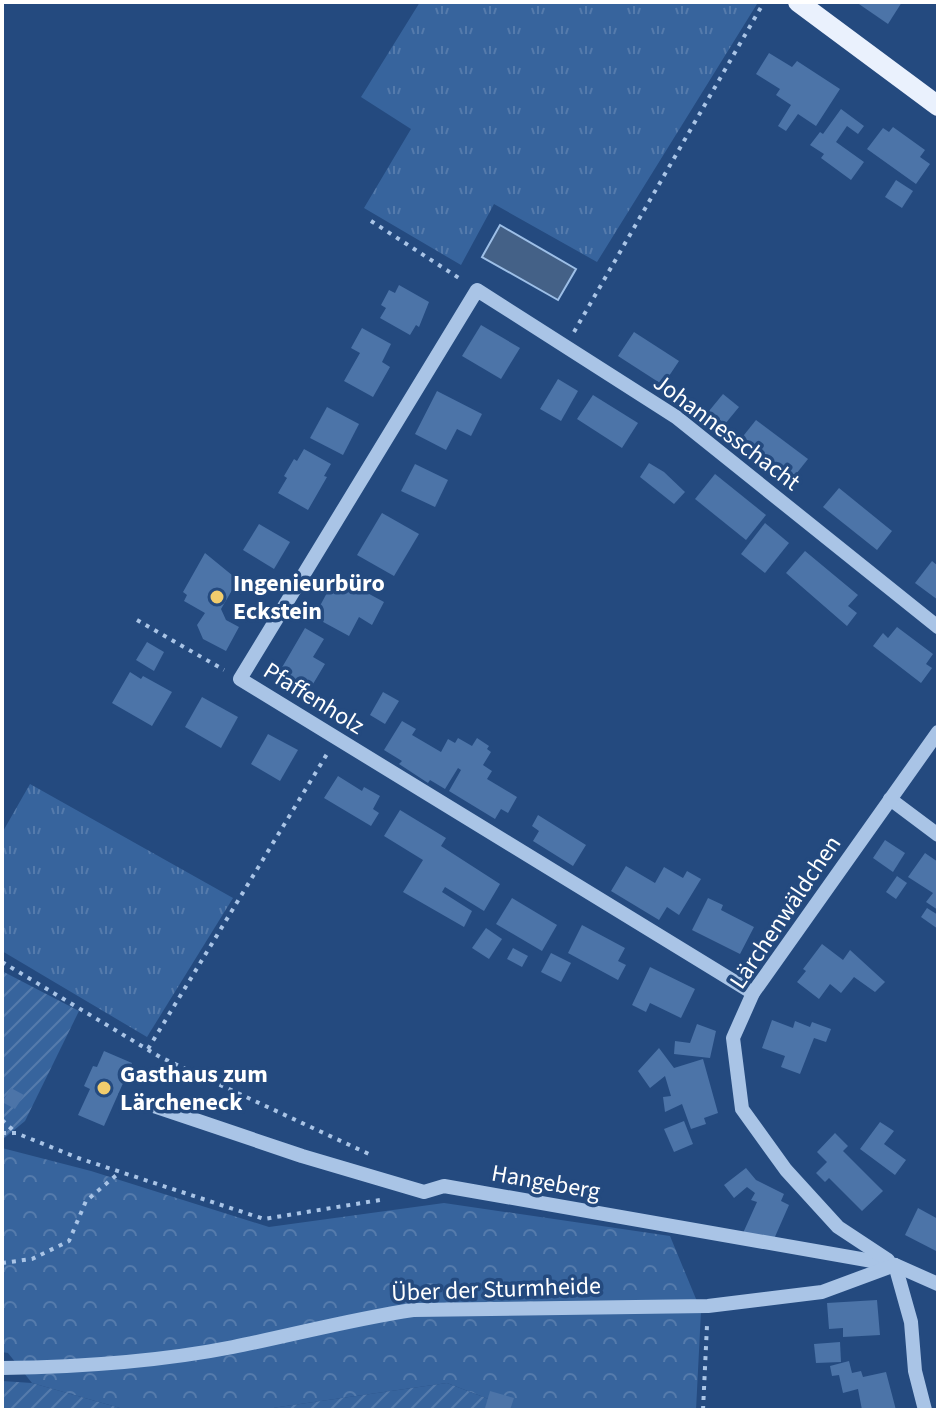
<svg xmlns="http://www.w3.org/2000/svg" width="940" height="1412" viewBox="0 0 940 1412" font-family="'Source Sans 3',sans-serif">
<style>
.grass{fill:url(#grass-tufts)}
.forest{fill:url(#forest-crowns)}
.garden{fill:url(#garden-furrows)}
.water{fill:#446187;stroke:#9dbfe7;stroke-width:2}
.building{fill:#4c74a8}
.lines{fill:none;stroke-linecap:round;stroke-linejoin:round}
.path{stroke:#a9c4e6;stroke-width:4;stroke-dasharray:4 6;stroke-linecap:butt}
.minor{stroke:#a9c4e6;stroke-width:14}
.major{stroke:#eaf1fd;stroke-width:20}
.poi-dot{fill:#f1cc6d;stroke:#244a7f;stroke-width:3}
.labels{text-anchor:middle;stroke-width:7;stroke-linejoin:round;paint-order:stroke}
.street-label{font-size:24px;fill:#fff;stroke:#244a7f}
.poi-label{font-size:24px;font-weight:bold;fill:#fff;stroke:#244a7f;text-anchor:start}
</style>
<defs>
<pattern id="grass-tufts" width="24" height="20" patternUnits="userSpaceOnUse" patternTransform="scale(2)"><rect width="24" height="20" fill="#37649d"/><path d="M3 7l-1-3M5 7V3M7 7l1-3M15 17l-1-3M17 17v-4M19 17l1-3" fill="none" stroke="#557bac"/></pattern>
<pattern id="forest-crowns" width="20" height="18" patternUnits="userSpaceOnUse" patternTransform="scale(2)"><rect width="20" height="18" fill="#37649d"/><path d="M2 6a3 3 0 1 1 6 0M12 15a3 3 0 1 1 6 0" fill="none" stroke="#557bac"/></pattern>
<pattern id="garden-furrows" width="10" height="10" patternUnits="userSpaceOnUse" patternTransform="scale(2)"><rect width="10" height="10" fill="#37649d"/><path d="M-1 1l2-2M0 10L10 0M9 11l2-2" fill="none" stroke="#557bac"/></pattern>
</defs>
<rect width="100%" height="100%" fill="#244a7f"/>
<!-- grass -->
<g class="grass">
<polygon points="420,2 754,2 757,4 597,262 494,204 461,265 364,208 411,129 361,97"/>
<polygon points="30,784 233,898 147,1037 2,951 2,833"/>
</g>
<!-- forest -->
<polygon class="forest" points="2,1148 91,1171 269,1227 444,1203 670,1236 701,1311 696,1410 517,1410 447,1383 258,1410 127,1410 32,1383 8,1353 2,1352"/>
<!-- garden -->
<g class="garden">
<polygon points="2,971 79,1011 25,1121 2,1140"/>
<polygon points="2,1381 32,1383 127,1410 2,1410"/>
<polygon points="447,1383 517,1410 258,1410"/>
</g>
<!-- water -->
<polygon class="water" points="500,225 576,269 558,300 482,257"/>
<!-- building -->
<g class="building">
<polygon points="856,2 902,2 888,24"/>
<polygon points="769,53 792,67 797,61 840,89 816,126 798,114 786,131 778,126 791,105 776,95 780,89 756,74"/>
<polygon points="841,109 864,126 858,134 847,126 836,142 864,162 851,180 821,158 824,154 810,145 820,132 823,134"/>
<polygon points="893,127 925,150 920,157 930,164 916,184 867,149 883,128 889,132"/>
<polygon points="896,180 913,191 902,208 885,197"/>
<polygon points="399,285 429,302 419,327 416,325 410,335 380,318 386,308 381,305 389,290 395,293"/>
<polygon points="481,325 520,348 501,379 462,356"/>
<polygon points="362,328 391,344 382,362 390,367 373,397 344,381 360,353 351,348"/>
<polygon points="634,332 679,361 663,385 618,356"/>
<polygon points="558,379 578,391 561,421 540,409"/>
<polygon points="437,391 482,414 471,436 457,429 446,450 415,434"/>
<polygon points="723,394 739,407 725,424 709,411"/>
<polygon points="593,395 638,423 622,448 577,419"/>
<polygon points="327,407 359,424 343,455 310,438"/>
<polygon points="756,420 808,459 792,479 740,440"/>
<polygon points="304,449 331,464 324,476 327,477 308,510 278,493 287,478 284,476 294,459 297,461"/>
<polygon points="649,463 664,472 685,492 674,504 640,477"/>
<polygon points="415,464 448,480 435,507 401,491"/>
<polygon points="715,474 766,515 746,540 695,499"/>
<polygon points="839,488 892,531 877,550 823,507"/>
<polygon points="382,513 419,534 394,576 357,555"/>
<polygon points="765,523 789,543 765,573 741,554"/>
<polygon points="259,524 290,542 274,569 243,550"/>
<polygon points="805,551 858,595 848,606 857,613 847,626 786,573"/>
<polygon points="205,553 238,580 221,609 226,620 239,627 226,651 203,639 197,625 205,613 184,601 187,595 183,592"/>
<polygon points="932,561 938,566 938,600 915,583"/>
<polygon points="336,576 384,602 372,625 359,617 349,636 314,617"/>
<polygon points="897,627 933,654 926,664 932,668 921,683 873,646 883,633 888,638"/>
<polygon points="305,628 324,639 313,657 325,664 307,694 277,676"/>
<polygon points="147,642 164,652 154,671 136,660"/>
<polygon points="130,672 141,679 143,676 172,692 152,726 112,703"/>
<polygon points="383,692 399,701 385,724 370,715"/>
<polygon points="202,697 238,717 221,748 185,727"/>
<polygon points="402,721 416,729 412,735 441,752 448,739 455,743 458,738 472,746 477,738 489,746 487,749 491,752 483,765 492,771 487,779 517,797 508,813 501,809 495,819 449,791 461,770 458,768 445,789 430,780 428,783 399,764 402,761 384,750"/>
<polygon points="268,734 298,750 280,781 251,764"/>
<polygon points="338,776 362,791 364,787 380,796 373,809 379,813 371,826 324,798"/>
<polygon points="400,810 446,838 441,846 500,884 484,911 445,887 442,892 472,911 464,927 403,892 423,860 384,836"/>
<polygon points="538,815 586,845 573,866 533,841 539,831 532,826"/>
<polygon points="885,840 905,853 893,872 873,858"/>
<polygon points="925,853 938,862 938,910 926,902 933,893 908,877"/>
<polygon points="626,866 655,883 664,867 683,878 687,871 701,879 679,915 667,907 659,920 611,891"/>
<polygon points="897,876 907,883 896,899 886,892"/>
<polygon points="512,898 557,925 542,951 496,924"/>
<polygon points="708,898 723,905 721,910 754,927 740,954 692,930"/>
<polygon points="927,908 938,915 938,929 921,917"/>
<polygon points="582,925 625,948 618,961 626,965 618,980 568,953"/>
<polygon points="486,928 502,939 489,959 472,948"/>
<polygon points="822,944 843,960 850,950 885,982 875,992 854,977 841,993 830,984 819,999 797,982 806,971 803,969"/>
<polygon points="513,948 528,956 522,967 507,959"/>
<polygon points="551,953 571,963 561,982 541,972"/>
<polygon points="650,967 695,989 681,1018 650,1003 646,1012 632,1005"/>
<polygon points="772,1020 793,1028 795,1021 810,1027 812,1022 831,1029 826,1042 814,1038 800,1074 781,1067 785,1056 762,1048"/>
<polygon points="697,1024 716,1031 710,1058 674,1054 675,1041 690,1043"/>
<polygon points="659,1048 674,1068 703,1059 718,1113 704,1118 706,1124 691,1129 682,1104 665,1112 663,1097 671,1096 665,1076 650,1088 638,1071"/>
<polygon points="104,1051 132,1063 104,1126 78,1115 90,1089 84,1086 93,1066 97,1067"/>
<polygon points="11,1088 24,1095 15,1109 2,1102"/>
<polygon points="684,1121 693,1144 674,1152 664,1129"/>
<polygon points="880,1122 894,1131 884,1144 906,1160 895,1175 860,1149"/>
<polygon points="835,1133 848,1146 843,1151 883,1191 862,1211 829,1178 825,1182 816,1173 827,1162 817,1152"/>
<polygon points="746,1168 756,1180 784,1194 781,1201 789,1205 774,1239 743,1233 757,1202 751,1200 755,1193 747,1187 734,1198 724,1185"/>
<polygon points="918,1208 938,1219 938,1252 905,1235"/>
<polygon points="877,1300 880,1335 843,1337 843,1328 829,1329 827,1303"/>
<polygon points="840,1342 841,1362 816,1363 814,1344"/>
<polygon points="849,1361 852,1373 861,1371 863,1377 886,1372 896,1410 862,1410 858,1389 843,1393 839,1375 832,1376 830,1366"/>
<polygon points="490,1391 514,1398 510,1410 485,1408"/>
</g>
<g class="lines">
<!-- path -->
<g class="path">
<polyline points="371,221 462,280"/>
<polyline points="574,332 764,2"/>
<polyline points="137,620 224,670"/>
<polyline points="2,962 160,1057 371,1155"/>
<polyline points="148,1049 327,754"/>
<polyline points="2,1120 15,1132"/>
<polyline points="2,1133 16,1133 78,1158 264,1219 380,1200"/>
<polyline points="2,1263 32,1259 69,1241 86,1201 120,1172"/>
<polyline points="703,1410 707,1325"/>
</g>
<!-- minor -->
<g class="minor">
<polyline points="890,799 938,835"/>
<polyline points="753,993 240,679 477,290 676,417 938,627"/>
<polyline points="154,1106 302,1156 424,1192 444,1186 895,1265 938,1284"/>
<polyline points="888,1260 838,1227 786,1170 742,1109 733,1038 753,993 938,732"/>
<polyline points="895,1265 911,1322 915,1371 925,1410"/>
<path d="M 2,1368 C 79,1367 157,1362 233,1347 C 293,1335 352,1319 413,1310 L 708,1306 L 822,1292 L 895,1265"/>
</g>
<!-- major -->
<polyline class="major" points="798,2 938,106"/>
</g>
<!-- markers -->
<g class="poi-dot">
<circle cx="217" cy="597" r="8"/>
<circle cx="104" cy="1088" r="8"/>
</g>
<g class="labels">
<!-- street labels -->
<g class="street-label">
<text transform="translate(727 432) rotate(37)" y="8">Johannesschacht</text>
<text transform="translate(314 698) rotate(32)" y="8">Pfaffenholz</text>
<text transform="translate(785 912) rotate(-56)" y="8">Lärchenwäldchen</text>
<text transform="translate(546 1182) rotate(10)" y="8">Hangeberg</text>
<text transform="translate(496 1289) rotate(-2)" y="8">Über der Sturmheide</text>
</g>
<!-- poi labels -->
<g class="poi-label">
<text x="233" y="591">Ingenieurbüro<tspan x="233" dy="28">Eckstein</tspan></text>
<text x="120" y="1082">Gasthaus zum<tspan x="120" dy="28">Lärcheneck</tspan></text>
</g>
</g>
<!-- border -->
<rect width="940" height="1412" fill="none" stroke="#ffffff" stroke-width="8"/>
</svg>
